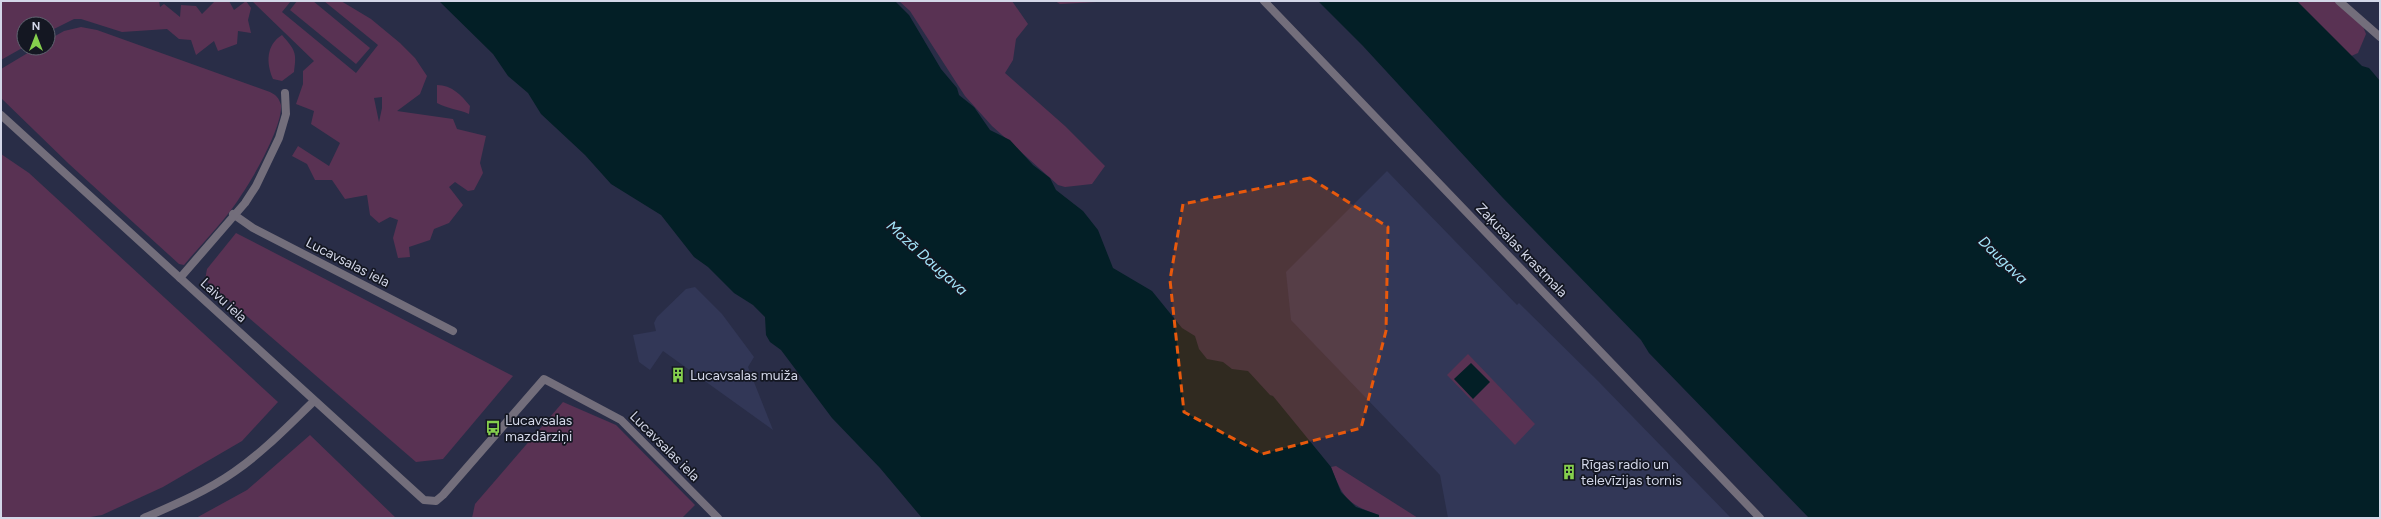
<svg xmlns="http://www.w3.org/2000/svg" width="2381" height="519" viewBox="0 0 2381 519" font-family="Figtree,sans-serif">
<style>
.built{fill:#323757}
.green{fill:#593253;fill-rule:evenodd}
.water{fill:#031f26}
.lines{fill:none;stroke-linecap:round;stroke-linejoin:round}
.minor{stroke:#736e7b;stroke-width:8}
.marked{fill:#e8590c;fill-opacity:0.2;stroke:#e8590c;stroke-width:3;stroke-dasharray:8 5;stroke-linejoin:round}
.labels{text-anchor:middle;stroke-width:3.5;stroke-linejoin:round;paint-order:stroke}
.street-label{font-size:14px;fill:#d3d7e8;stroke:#141722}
.poi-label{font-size:14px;fill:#d3d7e8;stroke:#141722;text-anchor:start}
.water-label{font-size:15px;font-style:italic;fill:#a4e6fb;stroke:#141722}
</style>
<rect width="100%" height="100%" fill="#292d47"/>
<!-- built -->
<g class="built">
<polygon points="1387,171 1517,305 1519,303 1598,381 1731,518 1448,518 1440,475 1291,320 1286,272"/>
<polygon points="695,287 722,314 754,357 748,367 773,430 663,351 650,370 639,362 633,335 656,331 654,323 657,317 686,289"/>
</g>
<!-- green -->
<g class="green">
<polygon points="1,1 159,1 160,7 164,4 180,17 181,5 196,6 202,14 215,1 229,1 234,10 246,1 251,8 248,20 251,33 238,31 237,44 218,51 214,41 196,55 191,40 179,39 167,29 122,32 81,19 74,19 48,32 48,24 24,24 24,47 1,60"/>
<path d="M 252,1 L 291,1 L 282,12 L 356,73 L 378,45 L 324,1 L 341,1 L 371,19 L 400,43 L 415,58 L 427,76 L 420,94 L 397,111 L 453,119 L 457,129 L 486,136 L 480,163 L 483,173 L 474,190 L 468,191 L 455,182 L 449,187 L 463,205 L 449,223 L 434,229 L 430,240 L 409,247 L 410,257 L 398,258 L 393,238 L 398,220 L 390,217 L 379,223 L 370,215 L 367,195 L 345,199 L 332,180 L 315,180 L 307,164 L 292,156 L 298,146 L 329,166 L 340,143 L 311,124 L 314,111 L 296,104 L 303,84 L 303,71 L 314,61 ZM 382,97 L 382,108 L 379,122 L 374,98 Z"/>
<polygon points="297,1 313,1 370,48 356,64 290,10"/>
<polygon points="899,1 1012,1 1028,24 1016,39 1013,60 1005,73 1065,126 1105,166 1092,184 1065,187 1058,185 992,126 965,96 910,11"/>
<polygon points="1055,1 1115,1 1060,4"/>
<polygon points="2294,1 2335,1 2362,24 2366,34 2358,53 2349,57"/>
<path d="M 81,27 L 97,30 L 270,92 C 276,95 279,98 281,105 C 283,125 254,177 242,194 C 227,219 202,243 184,265 L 179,264 L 69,164 L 1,98 L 1,69 L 36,48 L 48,48 L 48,40 L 64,31 Z"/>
<path d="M 282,35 C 295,50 297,52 294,72 L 282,81 L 273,79 C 266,63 266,45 282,35 Z"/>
<path d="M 437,85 C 452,85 461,95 470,106 L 469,114 C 458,109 448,109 437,103 Z"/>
<polygon points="1,154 29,173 278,402 242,441 163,487 102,515 85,518 1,518"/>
<polygon points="236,233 513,376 443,459 416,462 205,280 207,269"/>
<polygon points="1468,354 1535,424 1515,445 1447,375"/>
<polygon points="563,402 616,425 695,505 682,518 472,518 475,504"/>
<polygon points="310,435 396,518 196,518 247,490"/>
<path d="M 1336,466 L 1418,518 L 1379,518 L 1379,515 C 1347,504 1343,498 1331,467 Z"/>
</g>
<!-- water -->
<g class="water">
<polygon points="439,1 895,1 909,15 941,69 957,88 959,95 974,107 990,130 1010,140 1033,165 1050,178 1056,190 1083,211 1098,230 1113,268 1152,291 1182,328 1195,336 1199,349 1207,359 1223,362 1232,369 1248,371 1270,395 1273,396 1331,467 1341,492 1356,507 1379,515 1379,518 922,518 880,468 832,418 781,350 770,342 766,335 765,317 753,305 734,293 708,267 694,257 661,215 611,184 585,155 541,114 528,93 508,76 493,54"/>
<polygon points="1318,1 2297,1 2362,66 2369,68 2380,81 2380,518 1809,518 1649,353 1641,340 1502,197 1363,46"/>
<polygon points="1471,363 1490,382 1473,399 1454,379"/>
</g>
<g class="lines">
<!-- minor -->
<g class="minor">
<polyline points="1264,1 1760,518"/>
<polyline points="2339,1 2380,37"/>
<polyline points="1,115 424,500 436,501 443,495 544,379 621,420 718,518"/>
<polyline points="233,214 253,228 453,331"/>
<polyline points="180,278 245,203 256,186 279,138 286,114 285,93"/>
<path d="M 144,518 C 174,505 207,491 234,472 C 263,452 288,426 314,401"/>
</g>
</g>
<!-- marked area -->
<path class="marked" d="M 1310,178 L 1388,227 L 1386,331 L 1361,428 L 1262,454 L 1184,412 L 1170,280 L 1183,204 Z"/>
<!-- icons -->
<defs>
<g id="building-bare" transform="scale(1.2)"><path d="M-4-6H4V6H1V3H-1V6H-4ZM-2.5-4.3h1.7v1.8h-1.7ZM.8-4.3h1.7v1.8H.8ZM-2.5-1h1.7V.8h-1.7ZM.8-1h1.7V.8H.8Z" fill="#85cf4d" stroke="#141722" stroke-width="2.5" paint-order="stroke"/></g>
<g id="bus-bare" transform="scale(1.2)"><path d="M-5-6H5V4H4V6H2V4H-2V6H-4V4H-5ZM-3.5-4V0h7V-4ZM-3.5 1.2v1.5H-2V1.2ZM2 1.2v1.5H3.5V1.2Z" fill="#85cf4d" stroke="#141722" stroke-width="2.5" paint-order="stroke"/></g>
</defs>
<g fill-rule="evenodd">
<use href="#building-bare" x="678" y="375"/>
<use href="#bus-bare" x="493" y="428"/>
<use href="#building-bare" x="1569" y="472"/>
</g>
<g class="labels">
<!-- street labels -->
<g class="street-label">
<text transform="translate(1522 250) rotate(46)" y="5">Zaķusalas krastmala</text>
<text transform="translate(348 262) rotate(27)" y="5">Lucavsalas iela</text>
<text transform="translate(224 300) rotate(43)" y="5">Laivu iela</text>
<text transform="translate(665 446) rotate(45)" y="5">Lucavsalas iela</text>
</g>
<!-- poi labels -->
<g class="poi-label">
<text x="690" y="380">Lucavsalas muiža</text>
<text x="505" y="425">Lucavsalas<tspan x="505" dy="16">mazdārziņi</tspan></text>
<text x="1581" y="469">Rīgas radio un<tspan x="1581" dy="16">televīzijas tornis</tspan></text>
</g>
<!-- water labels -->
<g class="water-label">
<text transform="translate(927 258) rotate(42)" y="5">Mazā Daugava</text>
<text transform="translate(2003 260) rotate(44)" y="5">Daugava</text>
</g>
</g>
<!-- border -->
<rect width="2381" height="519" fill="none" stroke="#d3d7e8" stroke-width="4"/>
<!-- north arrow -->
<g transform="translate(36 36)"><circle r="19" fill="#141722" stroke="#606471"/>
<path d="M0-3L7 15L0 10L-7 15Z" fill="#85cf4d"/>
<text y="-6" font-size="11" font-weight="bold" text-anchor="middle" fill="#d3d7e8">N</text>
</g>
</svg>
